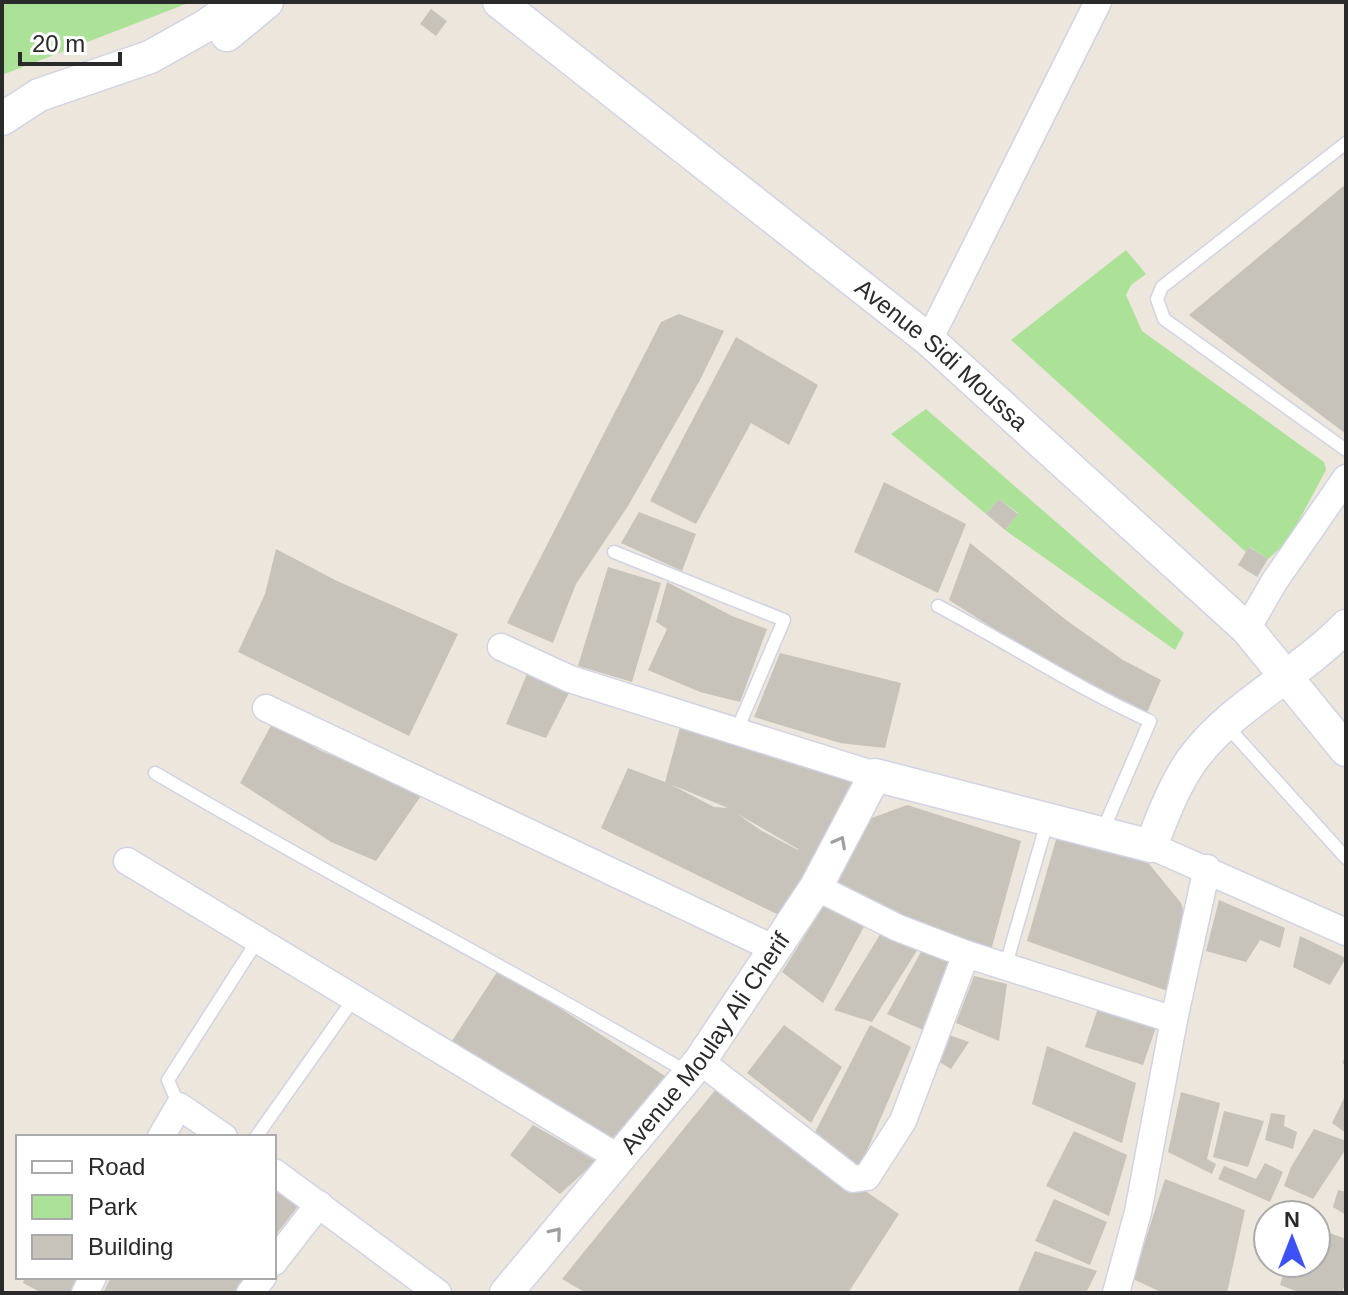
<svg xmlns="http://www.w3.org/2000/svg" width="1348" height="1295" viewBox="0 0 1348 1295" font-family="Arial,sans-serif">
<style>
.green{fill:#ace298}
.building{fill:#c7c3bb;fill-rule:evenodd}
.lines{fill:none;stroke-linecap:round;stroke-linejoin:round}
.service-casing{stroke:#d1d3e3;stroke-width:15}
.minor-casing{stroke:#d1d3e3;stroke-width:29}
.tertiary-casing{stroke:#d1d3e3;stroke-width:35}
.path{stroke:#c8c8c8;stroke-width:5;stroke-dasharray:6 4;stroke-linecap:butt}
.service{stroke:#fff;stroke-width:12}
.minor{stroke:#fff;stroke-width:26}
.tertiary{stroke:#fff;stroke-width:32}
.oneway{stroke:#9f9f9f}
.labels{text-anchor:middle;stroke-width:8;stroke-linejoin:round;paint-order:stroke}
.street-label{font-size:24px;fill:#2a2a2a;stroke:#fff}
</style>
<rect width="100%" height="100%" fill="#ece6dc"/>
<!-- green -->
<g class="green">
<polygon points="2,2 191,2 2,75"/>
<polygon points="1126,250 1146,274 1131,285 1126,295 1142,331 1324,462 1326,470 1288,541 1268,559 1250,547 1246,552 1011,340"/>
<polygon points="926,409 1184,633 1175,650 1005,530 1018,513 999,499 986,514 891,434"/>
</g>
<!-- building -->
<g class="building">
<polygon points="431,9 447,21 436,36 420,24"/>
<polygon points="1346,184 1346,434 1189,315"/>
<polygon points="679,314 724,331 700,380 628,506 576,584 553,643 507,623 661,322"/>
<polygon points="736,337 818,385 789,445 751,423 696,524 650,501"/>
<polygon points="884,482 966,524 938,593 854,552"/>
<polygon points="999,499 1018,514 1005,530 986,514"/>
<polygon points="639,512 696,534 682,571 621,543"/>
<polygon points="970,543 1066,620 1123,660 1161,680 1146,715 1110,694 1107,701 949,600"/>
<polygon points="1249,547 1268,559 1257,577 1238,565"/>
<polygon points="276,549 337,581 458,634 409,736 238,652 265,594"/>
<polygon points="608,567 661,583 632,682 578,666"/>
<polygon points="667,582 732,616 767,629 740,702 700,692 648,670 667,629 656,622"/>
<polygon points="780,653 901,683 885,748 840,743 754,717"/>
<polygon points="527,674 570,691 546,738 506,724"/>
<polygon points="273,722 319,750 423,793 376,861 331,842 240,783"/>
<path d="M 680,727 L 750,744 L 860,785 L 779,915 L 601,828 L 628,768 L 665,782 ZM 670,784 L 728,808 L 714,807 ZM 736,813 L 798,849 L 798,850 L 762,831 Z"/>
<polygon points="907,805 1021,841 990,954 834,887 869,819"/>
<polygon points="1059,829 1145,859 1181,903 1187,922 1176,994 1027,941"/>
<polygon points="1219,900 1285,928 1280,948 1260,940 1246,962 1206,951"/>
<polygon points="826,902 867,921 823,1003 782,972"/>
<polygon points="884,928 921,944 872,1022 834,1010"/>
<polygon points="1300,936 1346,958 1330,985 1293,967"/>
<polygon points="922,950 954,965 930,1033 887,1014"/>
<polygon points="499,969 665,1076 616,1151 450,1044"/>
<polygon points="974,976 1007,984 999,1041 956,1023"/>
<polygon points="1098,1008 1156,1027 1143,1065 1085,1047"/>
<polygon points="784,1025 842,1067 811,1123 747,1073"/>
<polygon points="870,1025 911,1047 857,1174 811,1140"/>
<polygon points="949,1035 969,1042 951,1069 936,1060"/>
<polygon points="1047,1046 1136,1083 1122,1143 1032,1104"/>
<polygon points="716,1089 899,1214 848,1293 586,1293 562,1279"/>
<polygon points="1181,1092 1220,1103 1207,1159 1216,1164 1212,1174 1168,1152"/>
<polygon points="1346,1094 1346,1133 1332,1123"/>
<polygon points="1224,1111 1264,1121 1248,1167 1213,1157"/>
<polygon points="1271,1113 1285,1115 1284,1126 1297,1132 1293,1149 1265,1140"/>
<polygon points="533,1125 596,1161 560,1194 510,1155"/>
<polygon points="1314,1129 1346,1141 1346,1149 1313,1199 1284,1186 1291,1167"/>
<polygon points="1074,1131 1127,1155 1109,1216 1046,1186"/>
<polygon points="1265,1163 1283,1172 1270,1202 1218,1179 1224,1166 1256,1179"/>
<polygon points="1165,1179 1245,1210 1227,1293 1163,1293 1133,1279"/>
<polygon points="274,1190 299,1205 274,1237"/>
<polygon points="1338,1190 1346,1192 1346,1215 1333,1207"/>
<polygon points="1054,1199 1107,1222 1090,1265 1035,1241"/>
<polygon points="1319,1229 1346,1239 1346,1280 1342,1293 1301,1293 1280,1285 1287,1263 1316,1263"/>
<polygon points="1035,1251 1097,1271 1086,1293 1017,1293"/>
<polygon points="25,1277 81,1277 73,1293 42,1293 23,1283"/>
<polygon points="111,1277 251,1277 242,1293 103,1293"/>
</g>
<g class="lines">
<!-- service casing -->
<g class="service-casing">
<g id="service">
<polyline points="1346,143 1162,287 1157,299 1164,319 1346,450"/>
<polyline points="614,552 784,620 737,730"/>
<path d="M 938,606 C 1010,644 1077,688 1150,721 L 1103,830"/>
<polyline points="1226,725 1346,858"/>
<path d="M 155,773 C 330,876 511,969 687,1072"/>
<polyline points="1005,968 1047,822"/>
<polyline points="179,1106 168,1080 259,938"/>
<polyline points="256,1137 355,997"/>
</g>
</g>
<!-- minor casing -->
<g class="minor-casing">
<g id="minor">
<polyline points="929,340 1098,2"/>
<polyline points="1247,629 1274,582 1346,478"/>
<polyline points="501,647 570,679 875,775"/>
<polyline points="266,708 777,950"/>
<polyline points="1151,846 1346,932"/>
<polyline points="127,861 619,1158"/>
<polyline points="816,887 898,928 966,954 1174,1020"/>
<polyline points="700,1061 853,1179 867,1177 903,1121 966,954"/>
<polyline points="161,1137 179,1106 224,1137"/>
<polyline points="274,1172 438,1293"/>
<polyline points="274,1262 319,1204"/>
<polyline points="85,1293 93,1277"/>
<polyline points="250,1293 263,1277"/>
<polyline points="1116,1293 1138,1212 1174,1020 1207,868"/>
</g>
</g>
<!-- tertiary casing -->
<g class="tertiary-casing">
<g id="tertiary">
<path id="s1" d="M 499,2 L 929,340 L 1247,629 L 1346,750"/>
<polyline points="227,35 267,2"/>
<polyline points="2,119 39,95 150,57 207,25 239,2"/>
<path id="s2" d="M 506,1293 L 700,1061 L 816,887 L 875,775 L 1151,846 C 1163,816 1175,782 1195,756 C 1234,705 1301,673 1346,626"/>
</g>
</g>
<!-- path -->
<polyline class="path" points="1343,1061 1346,1062"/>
<!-- service -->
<use href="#service" class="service"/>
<!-- minor -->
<use href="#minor" class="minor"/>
<!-- tertiary -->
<use href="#tertiary" class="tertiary"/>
</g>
<!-- one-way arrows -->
<defs><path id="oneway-chevron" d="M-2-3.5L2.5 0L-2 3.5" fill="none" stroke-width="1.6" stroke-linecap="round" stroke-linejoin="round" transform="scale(2)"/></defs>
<g class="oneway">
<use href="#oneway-chevron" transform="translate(840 842) rotate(-62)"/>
<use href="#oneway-chevron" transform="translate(556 1233) rotate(-50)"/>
</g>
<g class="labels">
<!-- street labels -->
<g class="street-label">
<text dy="8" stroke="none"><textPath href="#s1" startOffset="566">Avenue Sidi Moussa</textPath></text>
<text dy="8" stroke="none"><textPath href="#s2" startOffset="320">Avenue Moulay Ali Cherif</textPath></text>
</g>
</g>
<!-- border -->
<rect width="1348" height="1295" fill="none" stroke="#2a2a2a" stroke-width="8"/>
<!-- legend -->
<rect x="16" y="1135" width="260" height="144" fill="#ffffff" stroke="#aaaaaa" stroke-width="2"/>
<rect x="32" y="1161" width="40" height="12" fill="#ffffff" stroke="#aaaaaa" stroke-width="2"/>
<text x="88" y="1175" font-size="24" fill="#2a2a2a">Road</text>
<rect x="32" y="1195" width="40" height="24" fill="#ace298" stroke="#aaaaaa" stroke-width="2"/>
<text x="88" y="1215" font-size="24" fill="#2a2a2a">Park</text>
<rect x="32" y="1235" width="40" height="24" fill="#c7c3bb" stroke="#aaaaaa" stroke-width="2"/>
<text x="88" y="1255" font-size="24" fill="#2a2a2a">Building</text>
<!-- north arrow -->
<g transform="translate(1292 1239)"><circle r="38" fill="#ffffff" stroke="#aaaaaa" stroke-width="2"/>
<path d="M0-6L14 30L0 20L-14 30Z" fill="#3c52f8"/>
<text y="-12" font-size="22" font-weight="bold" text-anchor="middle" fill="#2a2a2a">N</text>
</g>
<!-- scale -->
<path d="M20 52v12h100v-12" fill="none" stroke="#2a2a2a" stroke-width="4"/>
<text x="32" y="52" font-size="24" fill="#2a2a2a" stroke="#ffffff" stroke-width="6" paint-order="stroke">20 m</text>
</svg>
